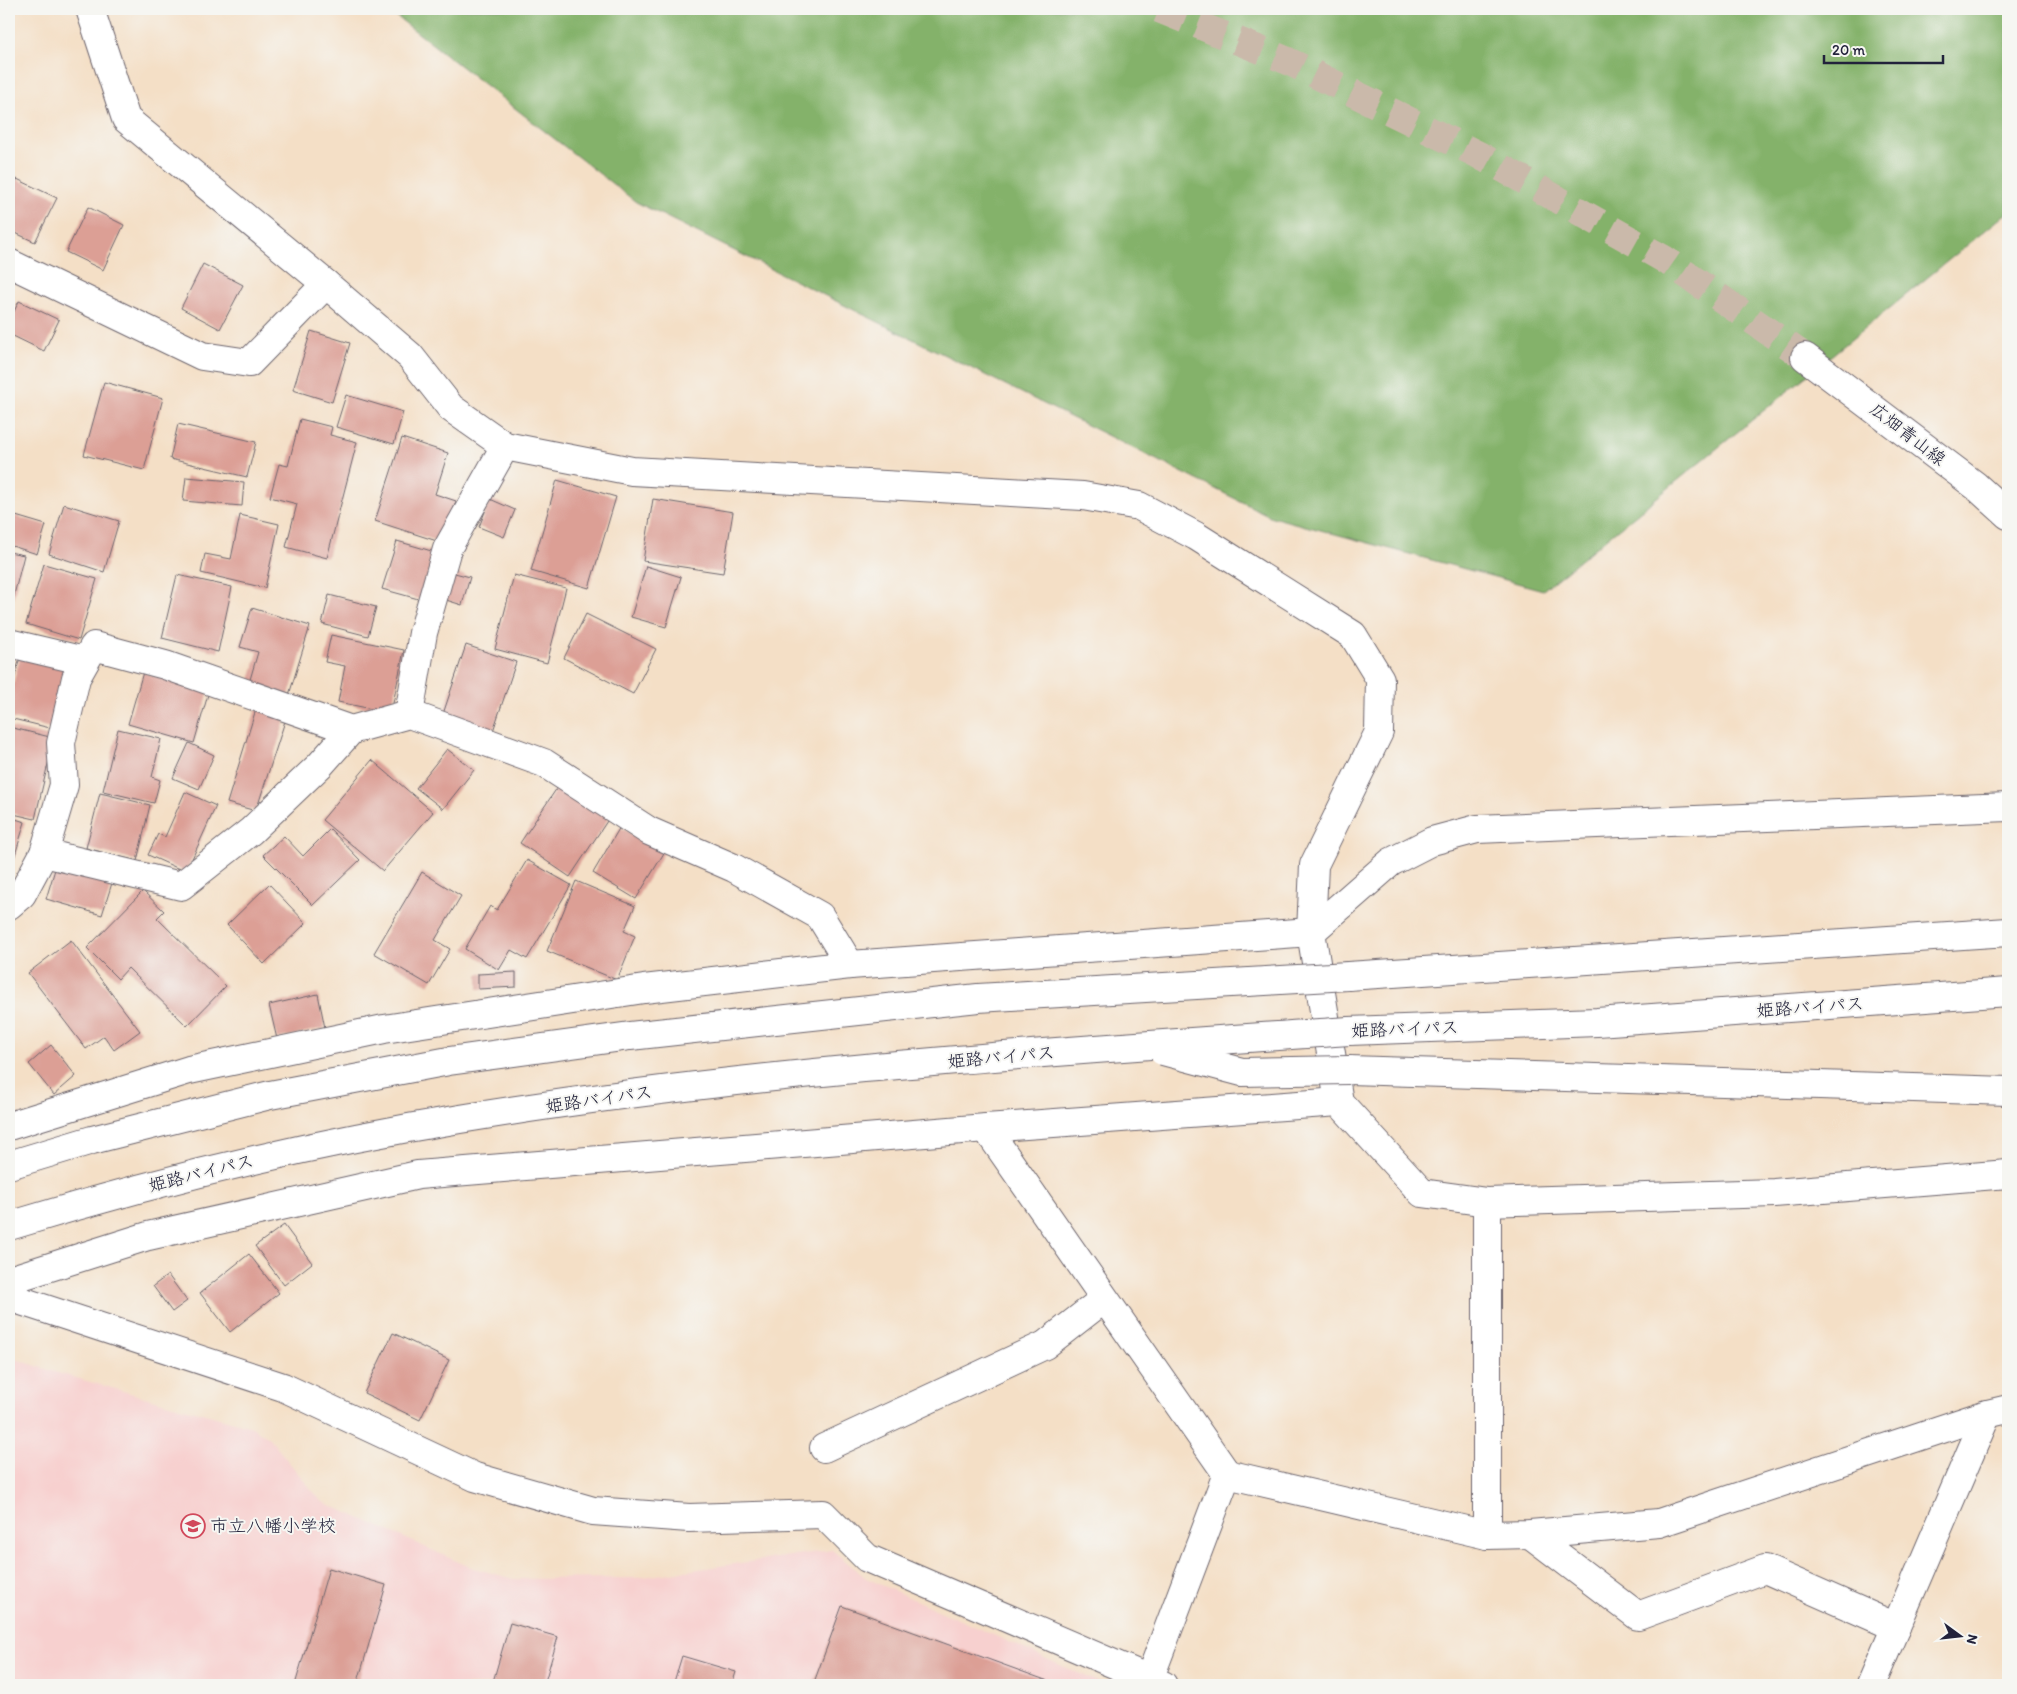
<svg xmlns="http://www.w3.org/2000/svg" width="2017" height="1694" viewBox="0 0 2017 1694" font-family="Itim,'Klee One',sans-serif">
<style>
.built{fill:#f7d0cf}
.forest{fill:#84b26b;stroke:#536a53}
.building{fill:#dc9f95}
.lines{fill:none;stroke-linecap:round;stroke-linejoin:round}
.major-tunnel{stroke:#cab9aa;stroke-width:28;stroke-dasharray:28 14;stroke-linecap:butt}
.minor-casing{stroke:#6c646c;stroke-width:30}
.major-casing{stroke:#6c646c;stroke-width:30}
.highway-casing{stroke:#6c646c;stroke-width:30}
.minor{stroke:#fff;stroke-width:28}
.major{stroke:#fff;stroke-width:28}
.highway{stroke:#fff;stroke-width:28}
.highway-bridge-casing{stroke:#6c646c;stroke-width:30;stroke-linecap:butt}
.highway-bridge{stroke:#fff;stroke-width:28}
.labels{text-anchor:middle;stroke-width:4;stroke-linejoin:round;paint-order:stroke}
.street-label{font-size:18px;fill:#22223b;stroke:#f6f6f2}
.poi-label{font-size:18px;fill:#22223b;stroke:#f6f6f2;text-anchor:start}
</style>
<rect width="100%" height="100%" fill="#f6f6f2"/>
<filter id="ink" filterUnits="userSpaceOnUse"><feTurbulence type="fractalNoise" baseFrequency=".02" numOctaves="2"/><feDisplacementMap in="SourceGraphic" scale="10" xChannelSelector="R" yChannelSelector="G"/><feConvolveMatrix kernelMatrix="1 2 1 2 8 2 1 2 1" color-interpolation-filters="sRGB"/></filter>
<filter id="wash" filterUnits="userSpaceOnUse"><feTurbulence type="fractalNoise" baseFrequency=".0096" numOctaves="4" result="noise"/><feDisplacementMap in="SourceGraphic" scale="20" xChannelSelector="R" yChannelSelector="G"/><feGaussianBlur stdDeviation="1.12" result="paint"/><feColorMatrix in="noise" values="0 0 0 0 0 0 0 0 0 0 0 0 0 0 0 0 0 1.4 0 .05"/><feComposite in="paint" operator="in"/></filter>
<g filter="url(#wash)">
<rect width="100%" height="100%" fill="#f4dfc6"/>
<!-- built -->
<polygon class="built" points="9,1357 58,1373 252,1427 269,1438 321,1501 470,1567 513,1579 636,1578 832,1550 866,1578 1105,1685 9,1685"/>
<!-- forest -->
<polygon class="forest" points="387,9 2008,9 2008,212 1543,590 1272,517 636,202"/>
<g id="blocks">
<!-- building -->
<g class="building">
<polygon points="17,179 57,198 35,242 9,230 9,197"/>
<polygon points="88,207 124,225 103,270 66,252"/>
<polygon points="203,264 243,285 220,329 181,308"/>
<polygon points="19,301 59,320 44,351 9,334 9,322"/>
<polygon points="311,331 350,343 332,402 293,390"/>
<polygon points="104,382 163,398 144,470 84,455"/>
<polygon points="346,395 403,412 394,444 336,427"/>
<polygon points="300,419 332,427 330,435 357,442 327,558 286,547 297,504 270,497 279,464 288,466"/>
<polygon points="178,424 256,442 247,477 170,459"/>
<polygon points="402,438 448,453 435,494 456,501 443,543 375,521"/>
<polygon points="186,477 244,482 242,506 183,501"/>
<polygon points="557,480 616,497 589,588 531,571"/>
<polygon points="490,499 515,510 504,537 479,527"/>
<polygon points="653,499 733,512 723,573 643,561"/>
<polygon points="64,504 119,521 104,572 49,554"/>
<polygon points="9,514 46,525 37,554 9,545"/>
<polygon points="240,515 279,524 265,588 201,573 205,554 231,559"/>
<polygon points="397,541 435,552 422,600 382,589"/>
<polygon points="9,552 24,555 9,615"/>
<polygon points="44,564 97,579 79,640 26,624"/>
<polygon points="646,566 681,577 666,627 631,617"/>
<polygon points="451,572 470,577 462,605 443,599"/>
<polygon points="177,575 232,587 218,652 162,638"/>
<polygon points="514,575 566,588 547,663 495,649"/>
<polygon points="329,595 376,607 368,636 322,624"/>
<polygon points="252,608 310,626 289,695 249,683 258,652 240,647"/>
<polygon points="586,614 656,649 633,694 564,658"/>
<polygon points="331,635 404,650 391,713 338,702 345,666 325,662"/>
<polygon points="466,645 516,662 492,734 442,717"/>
<polygon points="20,657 64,668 50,728 9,718 9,699"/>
<polygon points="143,672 209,691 194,743 128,724"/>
<polygon points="256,709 286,718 256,811 227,803"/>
<polygon points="9,727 54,738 35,819 9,813"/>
<polygon points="118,729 161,739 152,777 160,780 154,803 103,791"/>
<polygon points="189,743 214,755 199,789 173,778"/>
<polygon points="447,749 474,770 443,809 416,788"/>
<polygon points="372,760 433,812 383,871 322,820"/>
<polygon points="561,782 611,815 570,877 520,843"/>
<polygon points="185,792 216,806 186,872 148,855 158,834 165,837"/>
<polygon points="100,793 150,805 137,861 86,848"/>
<polygon points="9,817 25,822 9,875"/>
<polygon points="620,827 664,853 636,899 593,873"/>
<polygon points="330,829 360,860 313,905 263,855 284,836 303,856"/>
<polygon points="527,860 571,885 527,959 511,950 499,970 465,949 490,906 497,910"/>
<polygon points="56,866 112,883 102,915 46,899"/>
<polygon points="422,872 461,896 435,940 450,949 429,985 374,953"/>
<polygon points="576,881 635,906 624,931 635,936 617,980 547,951"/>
<polygon points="269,884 306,923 264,964 227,925"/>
<polygon points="143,891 164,911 157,918 226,986 187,1026 128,968 118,979 87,948"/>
<polygon points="71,940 140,1031 114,1050 104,1036 86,1049 28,973"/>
<polygon points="516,972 516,987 478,989 478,974"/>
<polygon points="318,994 325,1028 277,1039 269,1005"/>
<polygon points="51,1045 76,1076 54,1095 29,1064"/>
<polygon points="284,1225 312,1263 284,1285 255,1246"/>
<polygon points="249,1254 279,1293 230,1332 200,1293"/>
<polygon points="168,1275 187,1301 172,1312 153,1286"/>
<polygon points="393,1333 449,1360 420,1420 364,1393"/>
<polygon points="329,1568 386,1585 357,1685 295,1685"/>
<polygon points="842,1606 1059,1685 813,1685"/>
<polygon points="510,1623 558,1637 544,1685 492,1685"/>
<polygon points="682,1656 736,1672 732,1685 673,1685"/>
</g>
</g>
</g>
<g filter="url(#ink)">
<use href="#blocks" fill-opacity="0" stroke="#6c646c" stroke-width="1"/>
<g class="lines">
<!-- major-tunnel -->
<polyline class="major-tunnel" points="1159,9 1288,61 1477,154 1664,259 1805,357"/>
<!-- minor casing -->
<g class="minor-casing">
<g id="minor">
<polyline points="90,9 126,119 326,284 410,356 451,408 505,446 632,471 1083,496 1139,506 1196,536 1353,635 1380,679 1379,732 1314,865 1311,932 1339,1102 1422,1193 1487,1202 1774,1193 2008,1174"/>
<polyline points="9,263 202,356 249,363 326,284"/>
<polyline points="9,643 85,661"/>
<polyline points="409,714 423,633 447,549 505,446"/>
<polyline points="44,853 181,886 251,831 320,765 351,730"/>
<polyline points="9,905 22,894 44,853 64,785 61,743 76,678 94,646 165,665 351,730 409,714 544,763 649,831 734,868 820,916 850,965"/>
<polyline points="9,1126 189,1070 384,1029 644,989 850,965 1311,932 1391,862 1432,841 1477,829 2008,807"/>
<polyline points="986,1128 1227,1474 1147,1685"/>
<polyline points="1487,1202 1487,1535"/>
<polyline points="9,1280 148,1236 418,1175 986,1128 1339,1102"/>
<polyline points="9,1297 283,1387 475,1477 593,1511 689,1518 823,1514 867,1558 1163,1685"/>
<polyline points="824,1448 1045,1345 1104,1299"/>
<polyline points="1227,1474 1487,1535 1530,1534 1659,1523 1987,1414 2008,1409"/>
<polyline points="1530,1534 1638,1616 1765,1569 1896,1627"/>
<polyline points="1871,1685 1987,1414"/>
</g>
</g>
<!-- major casing -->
<g class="major-casing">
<polyline id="major" points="1805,357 1976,486 2008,515"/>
</g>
<!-- highway casing -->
<g class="highway-casing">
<g id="highway">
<polyline points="1348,976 2008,932"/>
<polyline points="1349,1031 1597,1022 2008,992"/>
<polyline points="1349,1070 2008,1091"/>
</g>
</g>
<!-- minor -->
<use href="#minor" class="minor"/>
<!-- major -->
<use href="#major" class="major"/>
<!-- highway -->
<use href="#highway" class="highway"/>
<!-- highway-bridge casing -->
<g class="highway-bridge-casing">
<g id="highway-bridge">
<polyline points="1163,1051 1242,1072 1349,1070"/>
<polyline points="9,1165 92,1140 270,1095 449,1061 630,1036 978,998 1348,976"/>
<path d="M 9,1226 C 156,1181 308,1144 460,1119 C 754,1070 1052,1052 1349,1031"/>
</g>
</g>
<!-- highway-bridge -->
<use href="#highway-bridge" class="highway-bridge"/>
</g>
</g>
<!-- icons -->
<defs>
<g id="school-ring" transform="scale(1.25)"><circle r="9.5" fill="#f6f6f2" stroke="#d1495b" stroke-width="1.5"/><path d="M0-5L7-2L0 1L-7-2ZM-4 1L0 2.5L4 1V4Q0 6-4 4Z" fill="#d1495b"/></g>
</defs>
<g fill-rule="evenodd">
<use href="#school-ring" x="193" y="1526"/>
</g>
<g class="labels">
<!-- street labels -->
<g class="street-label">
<text transform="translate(1908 434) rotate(38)" y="6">広畑青山線</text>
<text transform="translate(1810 1007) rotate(-4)" y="6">姫路バイパス</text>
<text transform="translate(1405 1029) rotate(-2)" y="6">姫路バイパス</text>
<text transform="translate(1001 1057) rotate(-5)" y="6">姫路バイパス</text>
<text transform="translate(599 1099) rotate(-8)" y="6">姫路バイパス</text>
<text transform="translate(201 1173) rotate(-14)" y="6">姫路バイパス</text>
</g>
<!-- poi labels -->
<g class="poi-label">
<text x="210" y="1532">市立八幡小学校</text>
</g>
</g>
<!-- margin -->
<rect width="2017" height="1694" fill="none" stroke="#f6f6f2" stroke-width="30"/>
<!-- north arrow -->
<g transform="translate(1960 1636) rotate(105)" stroke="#f6f6f2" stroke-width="4" paint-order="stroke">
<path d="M0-4L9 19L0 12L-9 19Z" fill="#22223b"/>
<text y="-8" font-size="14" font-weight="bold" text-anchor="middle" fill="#22223b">N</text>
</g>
<!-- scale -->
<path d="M1824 55v8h119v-8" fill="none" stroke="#22223b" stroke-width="2.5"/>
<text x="1832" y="55" font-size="15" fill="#22223b" stroke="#f6f6f2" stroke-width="4" paint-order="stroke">20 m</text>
</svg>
